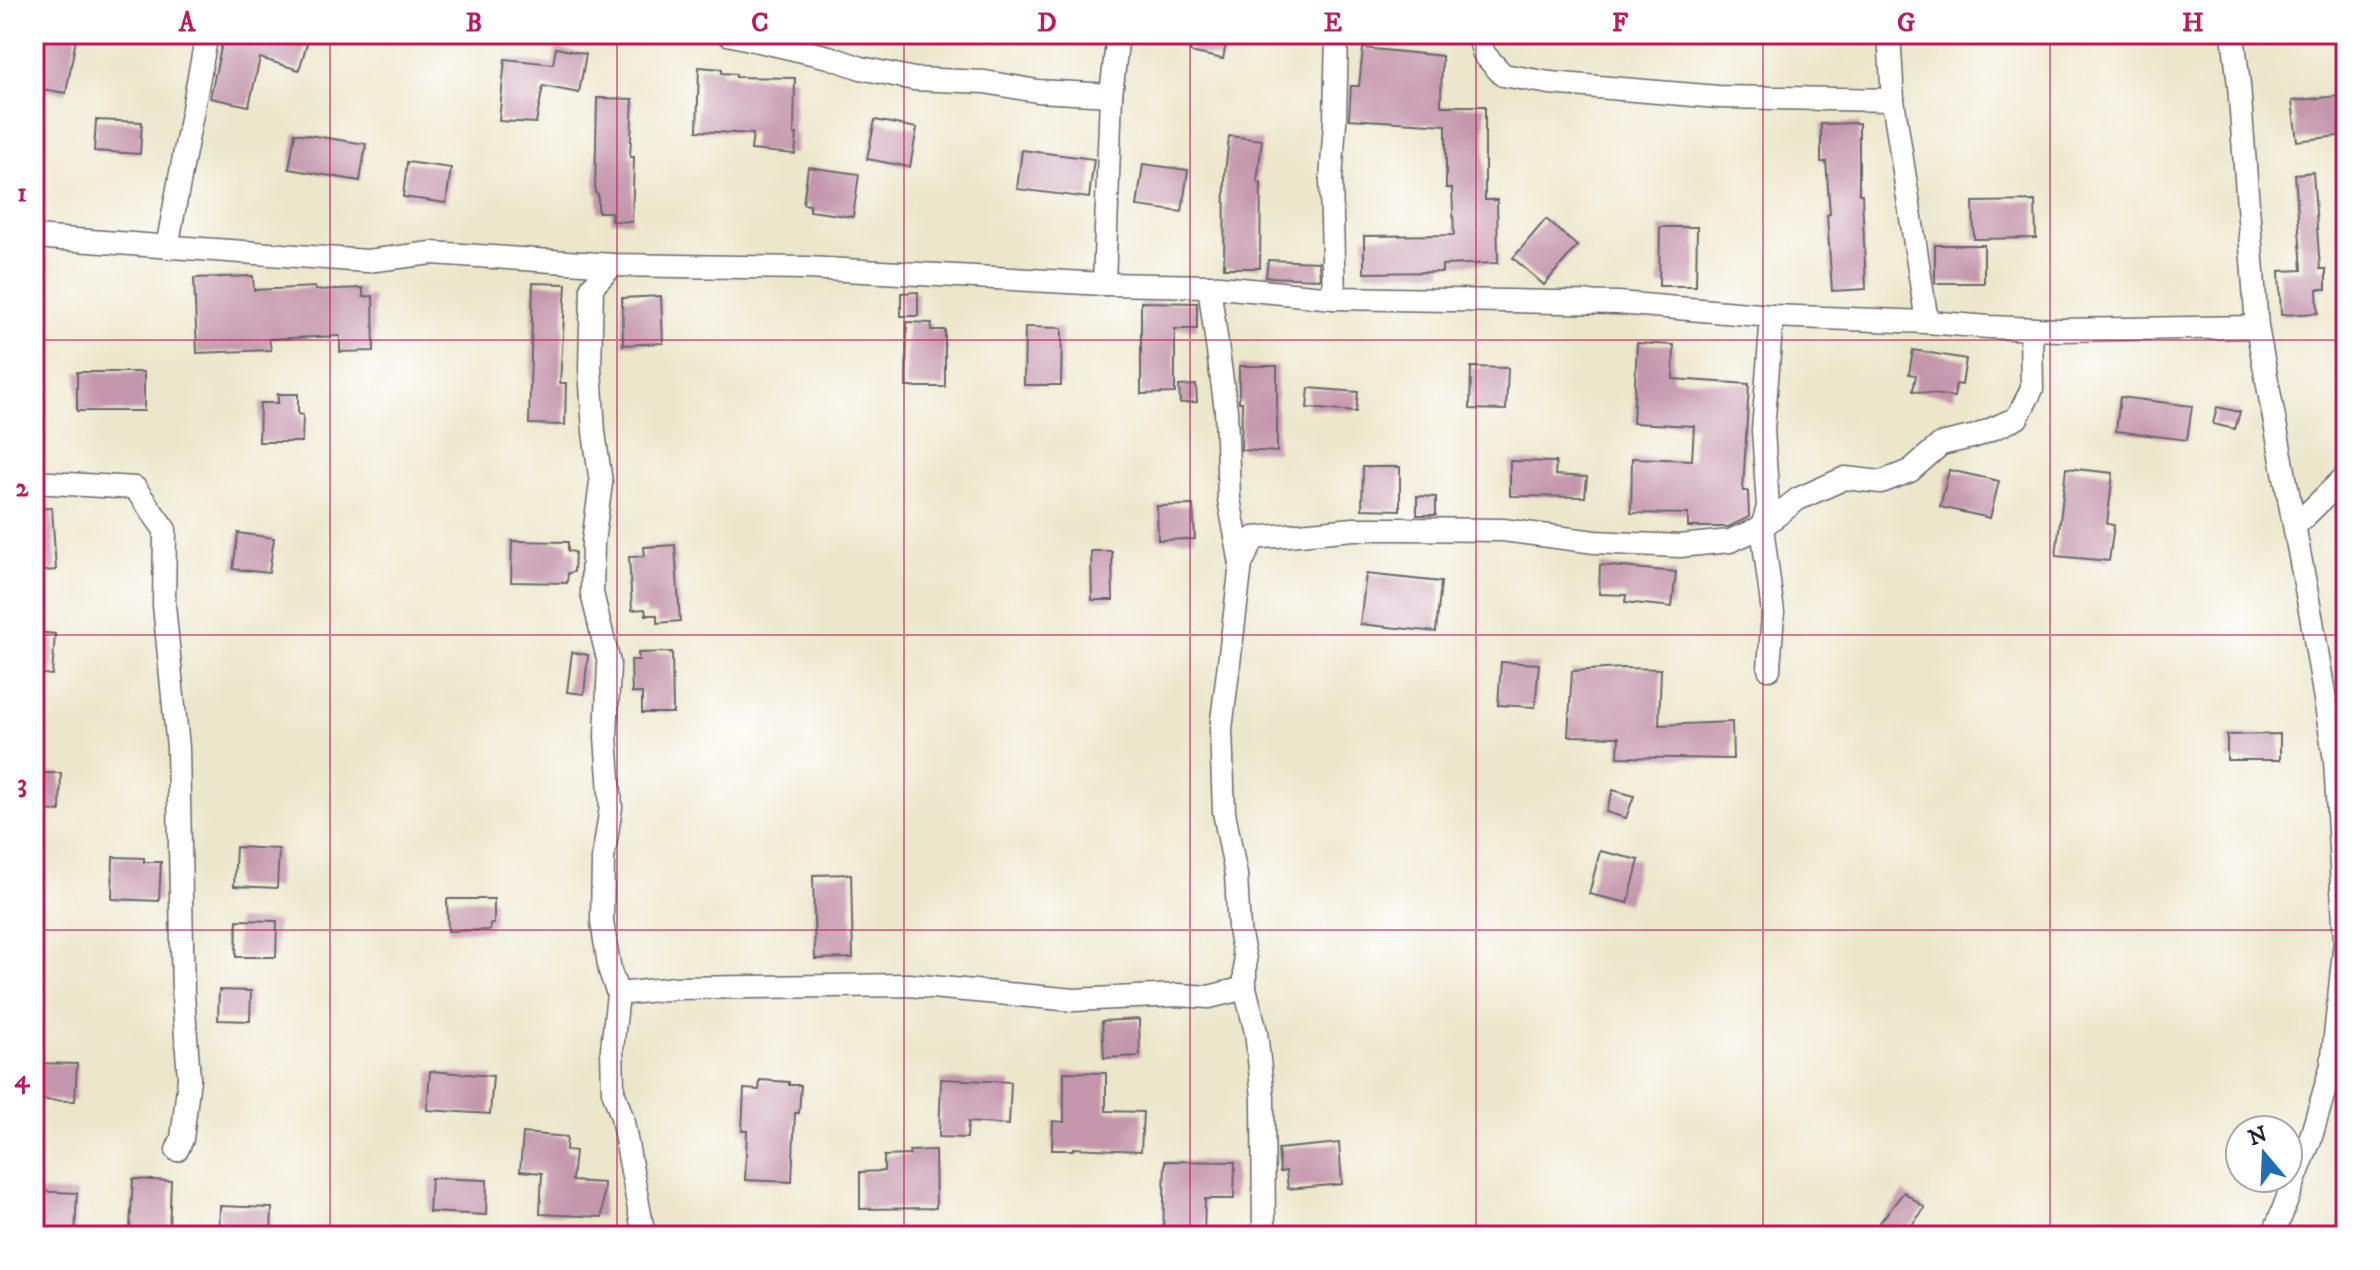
<svg xmlns="http://www.w3.org/2000/svg" width="2380" height="1270" viewBox="0 0 2380 1270" font-family="'IM FELL DW Pica',serif">
<style>
.building{fill:#c597ac}
.lines{fill:none;stroke-linecap:round;stroke-linejoin:round}
.minor-casing{stroke:#69676d;stroke-width:25}
.minor{stroke:#fff;stroke-width:22}
.grid{fill:none;stroke:#c2185b;stroke-width:2;stroke-opacity:0.55}
.neatline{fill:none;stroke:#c2185b;stroke-width:3}
.grid-label{font-size:26px;text-anchor:middle;font-weight:bold;fill:#c2185b}
</style>
<rect width="100%" height="100%" fill="#fff"/>
<filter id="ink" filterUnits="userSpaceOnUse"><feTurbulence type="fractalNoise" baseFrequency=".0125" numOctaves="2"/><feDisplacementMap in="SourceGraphic" scale="16" xChannelSelector="R" yChannelSelector="G"/><feConvolveMatrix kernelMatrix="1 2 1 2 8 2 1 2 1" color-interpolation-filters="sRGB"/></filter>
<filter id="wash" filterUnits="userSpaceOnUse"><feTurbulence type="fractalNoise" baseFrequency=".006" numOctaves="4" result="noise"/><feDisplacementMap in="SourceGraphic" scale="32" xChannelSelector="R" yChannelSelector="G"/><feGaussianBlur stdDeviation="1.8" result="paint"/><feColorMatrix in="noise" values="0 0 0 0 0 0 0 0 0 0 0 0 0 0 0 0 0 1.4 0 .05"/><feComposite in="paint" operator="in"/></filter>
<g filter="url(#wash)">
<rect width="100%" height="100%" fill="#ece7cb"/>
<g id="blocks">
<!-- building -->
<g class="building">
<polygon points="38,34 77,34 66,93 34,88 34,56"/>
<polygon points="224,34 310,34 299,70 260,58 249,106 210,98"/>
<polygon points="1193,34 1228,34 1223,59 1190,52"/>
<polygon points="556,48 586,54 579,93 543,86 536,123 499,121 505,59 553,64"/>
<polygon points="1363,48 1442,56 1441,106 1485,106 1485,200 1497,200 1498,263 1442,265 1442,272 1364,273 1364,236 1454,235 1452,188 1446,188 1446,125 1349,119 1351,86 1359,86"/>
<polygon points="699,67 722,69 722,73 736,74 736,77 795,78 794,134 797,134 795,154 751,150 753,134 697,131"/>
<polygon points="2346,95 2346,135 2297,141 2292,101"/>
<polygon points="597,98 633,99 630,157 634,157 632,222 611,221 611,212 598,212 598,194 595,193"/>
<polygon points="96,120 142,122 140,154 94,151"/>
<polygon points="875,120 917,128 910,167 867,159"/>
<polygon points="1859,123 1859,194 1862,194 1866,289 1832,291 1827,215 1830,214 1826,162 1821,162 1821,124"/>
<polygon points="295,133 366,144 360,181 289,169"/>
<polygon points="1229,136 1262,140 1257,183 1261,183 1260,268 1224,268 1225,173"/>
<polygon points="1022,150 1094,159 1089,198 1017,189"/>
<polygon points="407,162 451,168 446,203 403,197"/>
<polygon points="1143,164 1188,170 1182,212 1137,206"/>
<polygon points="808,167 859,174 853,217 810,211 810,205 803,204"/>
<polygon points="2313,172 2320,269 2326,269 2326,289 2317,289 2318,313 2281,315 2279,271 2302,270 2295,174"/>
<polygon points="2035,201 2036,238 1974,239 1973,202"/>
<polygon points="1546,219 1577,246 1544,285 1513,258"/>
<polygon points="1660,227 1697,227 1696,286 1659,286"/>
<rect x="1935" y="245" width="49" height="38"/>
<polygon points="1268,260 1319,262 1320,279 1266,277"/>
<polygon points="253,276 254,290 315,287 315,290 363,288 363,297 373,296 374,351 340,352 340,336 269,339 271,350 197,353 194,278"/>
<polygon points="533,283 566,284 560,383 566,383 565,425 529,424"/>
<polygon points="918,292 918,316 901,316 901,293"/>
<polygon points="661,296 663,343 623,345 622,298"/>
<polygon points="1141,302 1197,303 1197,329 1175,329 1175,393 1141,394"/>
<polygon points="907,322 932,323 931,330 945,330 945,387 906,387"/>
<polygon points="1025,327 1062,328 1061,385 1024,385"/>
<polygon points="1637,343 1674,345 1673,379 1749,384 1743,491 1748,491 1749,517 1728,527 1688,527 1688,514 1631,513 1632,458 1692,460 1694,426 1633,423"/>
<polygon points="1913,350 1966,359 1962,385 1956,384 1954,397 1913,391 1916,375 1909,374"/>
<polygon points="1239,366 1277,366 1277,452 1241,450 1242,402 1239,402"/>
<polygon points="1471,367 1508,368 1506,410 1470,409"/>
<rect x="77" y="372" width="67" height="39"/>
<polygon points="1196,385 1197,402 1180,403 1179,386"/>
<polygon points="1309,388 1358,392 1356,412 1307,408"/>
<polygon points="278,394 298,394 298,414 303,415 302,442 259,442 260,403 278,403"/>
<polygon points="2120,397 2192,406 2187,440 2116,431"/>
<polygon points="2217,407 2240,412 2235,429 2213,424"/>
<polygon points="1510,461 1556,462 1555,475 1587,477 1585,497 1510,496"/>
<polygon points="1363,467 1400,467 1400,510 1362,509"/>
<polygon points="2066,468 2113,473 2107,524 2114,525 2109,561 2056,556"/>
<polygon points="1949,470 1999,481 1990,518 1940,507"/>
<polygon points="1417,496 1436,497 1436,515 1417,515"/>
<polygon points="1193,505 1195,539 1158,540 1157,506"/>
<polygon points="52,508 56,570 34,572 34,509"/>
<polygon points="238,533 274,538 269,573 233,569"/>
<polygon points="512,541 568,542 568,551 575,552 574,572 568,573 567,583 511,582"/>
<polygon points="675,545 680,621 657,623 657,615 646,615 645,609 632,610 629,557 645,556 644,547"/>
<polygon points="1091,551 1112,551 1113,600 1092,600"/>
<polygon points="1600,565 1676,572 1672,607 1625,602 1626,595 1599,594"/>
<polygon points="1366,574 1441,582 1436,632 1360,624"/>
<polygon points="34,632 55,634 52,675 34,673"/>
<polygon points="572,652 588,655 584,694 567,692"/>
<polygon points="672,652 673,713 642,713 642,693 632,693 631,660 639,660 638,653"/>
<polygon points="1501,662 1539,664 1535,707 1498,705"/>
<polygon points="1622,668 1661,669 1659,725 1732,722 1733,759 1618,757 1619,737 1568,736 1572,671"/>
<polygon points="2280,734 2280,760 2227,760 2227,735"/>
<polygon points="34,773 61,773 60,811 34,810"/>
<polygon points="1613,790 1634,796 1626,818 1606,812"/>
<polygon points="236,847 279,849 277,888 234,886"/>
<polygon points="1600,851 1639,860 1628,903 1589,894"/>
<polygon points="113,857 144,858 144,862 161,862 159,901 112,899"/>
<polygon points="851,874 853,958 815,959 813,875"/>
<polygon points="447,899 494,899 494,924 490,924 490,930 448,931"/>
<polygon points="237,920 277,921 276,957 236,957"/>
<polygon points="219,990 251,991 250,1021 218,1020"/>
<polygon points="1139,1019 1140,1056 1104,1058 1102,1021"/>
<polygon points="34,1063 77,1064 75,1101 34,1100"/>
<polygon points="430,1071 493,1076 490,1114 427,1110"/>
<polygon points="1064,1072 1106,1073 1106,1111 1143,1112 1141,1151 1073,1148 1073,1150 1052,1150 1053,1121 1064,1122"/>
<polygon points="941,1079 1011,1082 1009,1125 968,1122 967,1138 939,1137"/>
<polygon points="760,1080 789,1082 789,1085 801,1085 799,1113 795,1113 792,1182 745,1180 747,1131 742,1131 744,1089 759,1090"/>
<polygon points="523,1133 567,1137 566,1150 575,1151 572,1181 604,1183 602,1217 540,1214 542,1173 520,1171"/>
<polygon points="1339,1143 1342,1184 1288,1189 1286,1171 1280,1172 1278,1149"/>
<polygon points="935,1150 936,1208 860,1209 860,1172 884,1171 884,1156 910,1155 909,1151"/>
<polygon points="1165,1161 1235,1162 1234,1199 1205,1199 1204,1236 1163,1236"/>
<polygon points="431,1178 487,1180 486,1215 429,1212"/>
<polygon points="133,1179 171,1181 169,1231 130,1229"/>
<polygon points="34,1191 77,1193 75,1236 34,1235"/>
<polygon points="1904,1192 1925,1208 1903,1236 1869,1236"/>
<polygon points="220,1206 272,1208 271,1236 219,1236"/>
</g>
</g>
</g>
<g filter="url(#ink)">
<use href="#blocks" fill-opacity="0" stroke="#69676d" stroke-width="2"/>
<g class="lines">
<!-- minor casing -->
<g class="minor-casing">
<g id="minor">
<polyline points="728,34 829,57 861,68 914,79 985,82 1037,91 1111,95"/>
<polyline points="1478,34 1484,54 1503,75 1550,83 1718,97 1893,100"/>
<polyline points="1889,34 1893,100 1927,322"/>
<polyline points="2233,34 2239,85 2257,327 2312,621 2335,760 2345,941 2332,1065 2310,1140 2273,1236"/>
<polyline points="34,237 367,261 432,253 613,265 807,268 1104,284 1209,286 1334,298 1618,303 1772,316 1927,322 1989,327 2059,330 2257,327"/>
<polyline points="167,247 207,34"/>
<polyline points="613,265 592,287 590,368 594,432 601,483 593,542 592,593 609,663 606,737 611,807 603,859 602,922 610,971 618,994 612,1049 613,1091 622,1117 644,1236"/>
<polyline points="1104,284 1111,95 1118,34"/>
<polyline points="1209,286 1226,410 1229,499 1241,564 1221,729 1224,812 1236,875 1239,930 1245,959 1245,988 1256,1032 1263,1097 1264,1236"/>
<polyline points="1334,298 1331,180 1335,122 1337,34"/>
<polyline points="34,482 135,488 165,530 164,605 178,748 183,995 189,1078 182,1139 177,1150"/>
<polyline points="2295,526 2346,476"/>
<polyline points="1241,564 1254,538 1354,529 1398,529 1503,530 1595,542 1635,544 1680,546 1730,541 1762,527 1798,499 1845,478 1881,482 1910,471 1941,444 1976,436 2017,418 2032,389 2031,329"/>
<polyline points="1769,669 1773,613 1762,527 1768,507 1763,430 1772,316"/>
<polyline points="618,994 675,988 909,985 1074,1000 1178,995 1209,997 1245,988"/>
</g>
</g>
<!-- minor -->
<use href="#minor" class="minor"/>
</g>
</g>
<!-- grid -->
<path class="grid" d="M 330,34 L 330,1236M 617,34 L 617,1236M 904,34 L 904,1236M 1190,34 L 1190,1236M 1476,34 L 1476,1236M 1763,34 L 1763,1236M 2050,34 L 2050,1236M 34,340 L 2346,340M 34,635 L 2346,635M 34,930 L 2346,930"/>
<!-- margin -->
<rect width="2380" height="1270" fill="none" stroke="#fff" stroke-width="88"/>
<!-- north arrow -->
<g transform="translate(2264 1154) rotate(341)"><circle r="38" fill="#ffffff" stroke="#a7a7b1" stroke-width="2"/>
<path d="M0-6L14 30L0 20L-14 30Z" fill="#1f6fb2"/>
<text y="-12" font-size="22" font-weight="bold" text-anchor="middle" fill="#22223b">N</text>
</g>
<rect x="44" y="44" width="2292" height="1182" class="neatline"/>
<g class="grid-label">
<text x="187" y="31">A</text>
<text x="474" y="31">B</text>
<text x="760" y="31">C</text>
<text x="1047" y="31">D</text>
<text x="1333" y="31">E</text>
<text x="1620" y="31">F</text>
<text x="1906" y="31">G</text>
<text x="2193" y="31">H</text>
<text x="22" y="201">1</text>
<text x="22" y="496">2</text>
<text x="22" y="792">3</text>
<text x="22" y="1087">4</text>
</g>
</svg>
